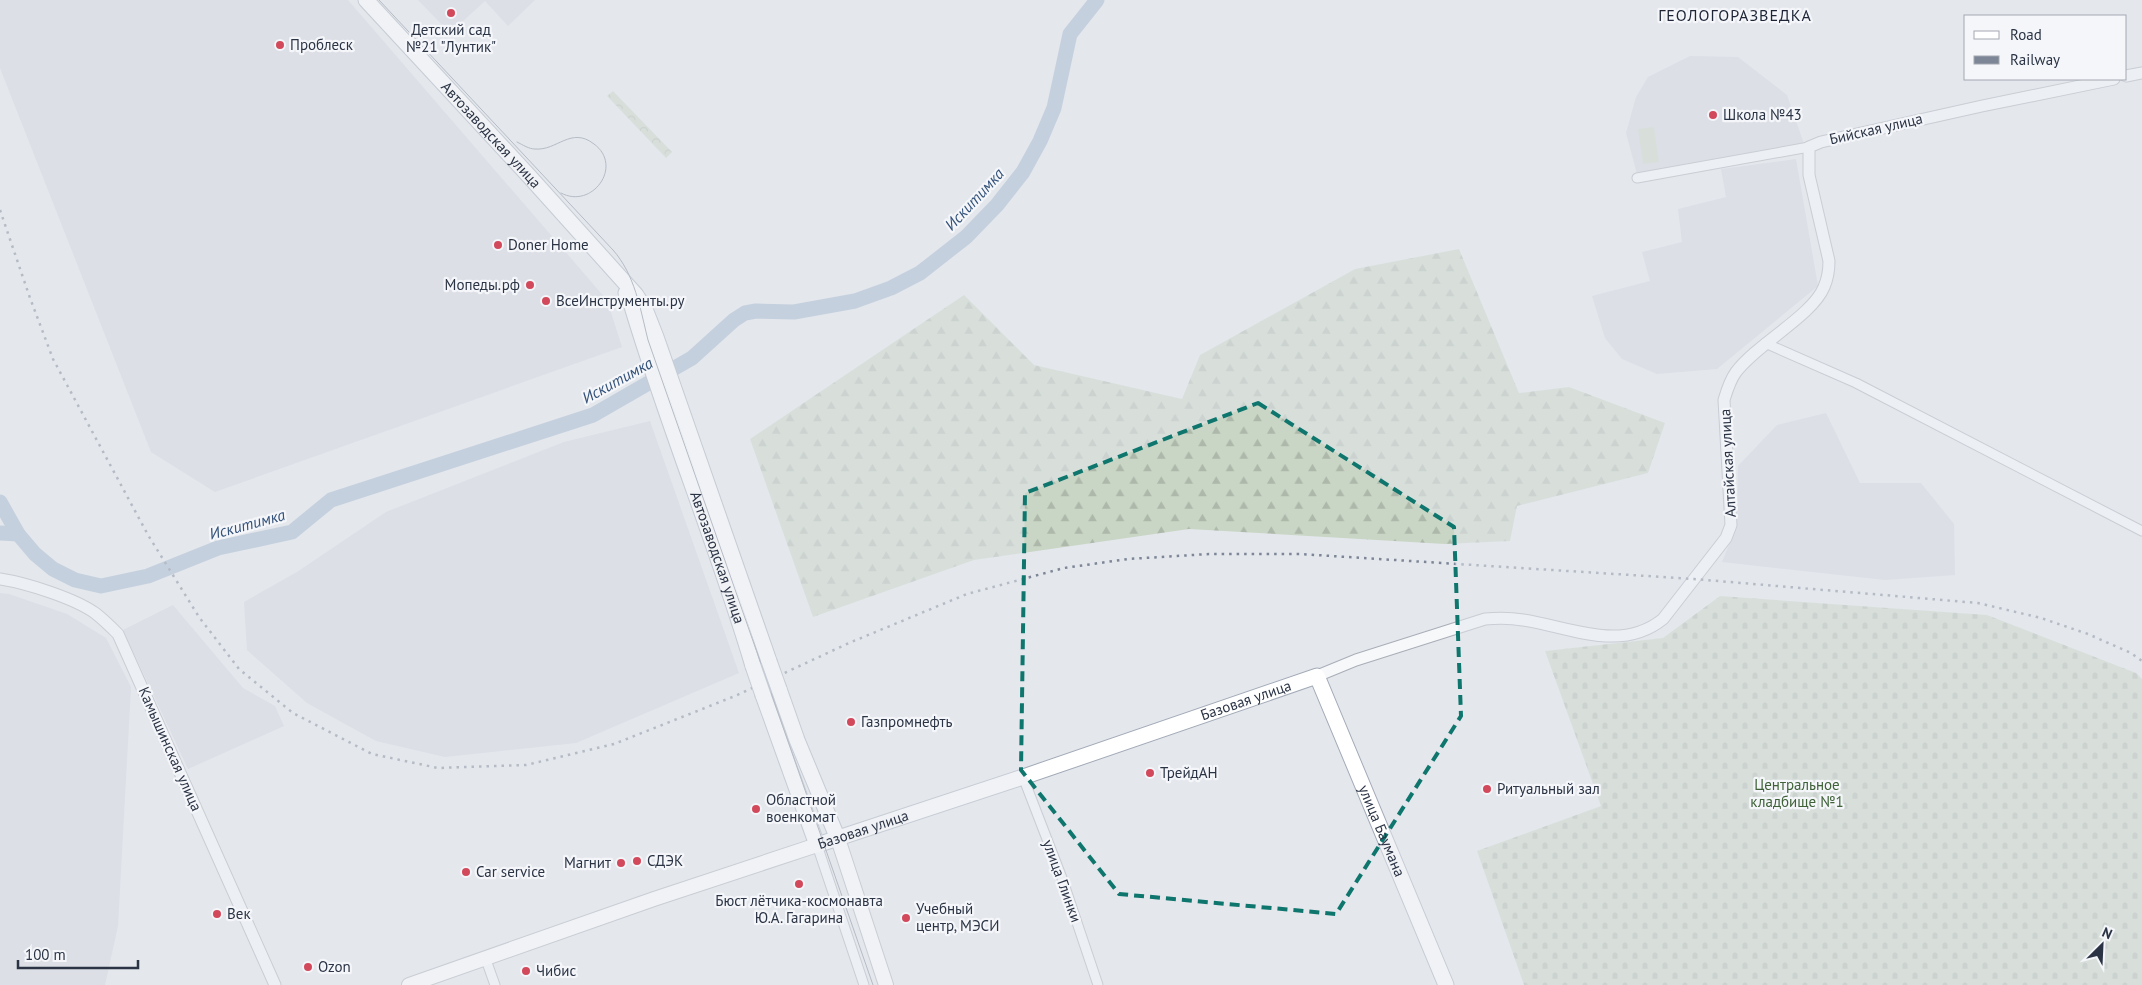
<svg xmlns="http://www.w3.org/2000/svg" width="2142" height="985" viewBox="0 0 2142 985" font-family="'PT Sans',sans-serif">
<style>
.built{fill:#d2d6de}
.forest{fill:url(#forest-firs)}
.cemetery{fill:url(#cemetery-stones)}
.park{fill:url(#park-crowns)}
.garden{fill:#c9d6c5}
.lines{fill:none;stroke-linecap:round;stroke-linejoin:round}
.river{stroke:#9fb4cc;stroke-width:15}
.minor-casing{stroke:#a9aeb7;stroke-width:11}
.tertiary-casing{stroke:#a9aeb7;stroke-width:13}
.secondary-casing{stroke:#a9aeb7;stroke-width:16}
.primary-casing{stroke:#a3abb8;stroke-width:17}
.minor{stroke:#f7f8fa;stroke-width:9}
.tertiary{stroke:#f7f8fa;stroke-width:11}
.secondary{stroke:#fff;stroke-width:14}
.primary{stroke:#fff;stroke-width:15}
.tram{stroke:#7d8696;stroke-width:1}
.rail{stroke:#7d8696;stroke-width:2.5;stroke-dasharray:2.5 5;stroke-linecap:butt}
.primary-bridge-casing{stroke:#a3abb8;stroke-width:17;stroke-linecap:butt}
.primary-bridge{stroke:#fff;stroke-width:15}
.marked{fill:none;stroke:#0f766e;stroke-width:4;stroke-dasharray:10 6;stroke-linejoin:round}
.poi-dot{fill:#d1495b;stroke:#f4f6f9;stroke-width:2}
.labels{text-anchor:middle;stroke-width:4.5;stroke-linejoin:round;paint-order:stroke}
.poi-label{font-size:15px;fill:#2b3445;stroke:#f4f6f9;text-anchor:start}
.street-label{font-size:15px;fill:#2b3445;stroke:#f4f6f9}
.park-label{font-size:15px;fill:#3f6138;stroke:#f4f6f9}
.neighbourhood-label{font-size:16px;letter-spacing:1px;fill:#1d2536;stroke:#f4f6f9}
.water-label{font-size:16px;font-style:italic;fill:#34527a;stroke:#f4f6f9}
</style>
<defs>
<pattern id="forest-firs" width="22" height="20" patternUnits="userSpaceOnUse" patternTransform="scale(1.25)"><rect width="22" height="20" fill="#c9d6c5"/><path d="M5 1l3.5 6h-7zM16 11l3.5 6h-7z" fill="#adb8ab"/></pattern>
<pattern id="cemetery-stones" width="16" height="16" patternUnits="userSpaceOnUse" patternTransform="scale(1.25)"><rect width="16" height="16" fill="#c9d6c5"/><path d="M2 7V4a2 2 0 0 1 4 0v3zM10 15v-3a2 2 0 0 1 4 0v3z" fill="#adb8ab"/></pattern>
<pattern id="park-crowns" width="20" height="18" patternUnits="userSpaceOnUse" patternTransform="scale(1.25)"><rect width="20" height="18" fill="#c9d6c5"/><path d="M2 6a3 3 0 1 1 6 0M12 15a3 3 0 1 1 6 0" fill="none" stroke="#adb8ab"/></pattern>
</defs>
<rect width="100%" height="100%" fill="#e4e7ec"/>
<!-- built -->
<g class="built">
<polygon points="0,0 348,0 607,300 622,347 215,492 151,452 0,68"/>
<polygon points="418,0 535,0 508,26 485,1 450,33"/>
<polygon points="1690,56 1738,57 1787,95 1804,144 1637,174 1626,133 1636,97 1648,77"/>
<polygon points="1796,159 1818,286 1717,369 1657,374 1622,359 1605,338 1592,296 1650,281 1642,252 1682,242 1678,209 1726,197 1721,169"/>
<polygon points="1826,413 1860,483 1921,483 1954,524 1955,575 1885,580 1722,562 1737,525 1738,466 1777,425"/>
<polygon points="650,421 739,673 576,743 445,757 376,741 307,703 247,650 244,602 297,572 386,512 564,442"/>
<polygon points="0,593 9,594 67,614 106,638 131,687 118,926 105,985 0,985"/>
<polygon points="173,605 243,688 275,706 284,726 188,769 123,630"/>
</g>
<!-- forest -->
<polygon class="forest" points="1459,249 1519,393 1569,387 1665,423 1648,473 1517,506 1510,541 1445,544 1189,529 974,560 813,617 750,439 964,295 1034,365 1182,399 1200,355 1355,269"/>
<!-- cemetery -->
<polygon class="cemetery" points="1720,596 1987,615 2136,673 2142,679 2142,985 1524,985 1477,851 1601,806 1545,651 1663,638"/>
<!-- park -->
<polygon class="park" points="613,91 672,152 666,158 607,96"/>
<!-- garden -->
<polygon class="garden" points="1654,127 1659,162 1643,164 1638,129"/>
<g class="lines">
<!-- river -->
<g class="river">
<polyline points="0,502 18,534 35,554 53,569 75,580 101,586 148,576 218,548 292,532 331,500 593,415 692,358 734,320 745,313 756,311 794,312 855,301 891,288 920,273 966,237 997,205 1023,172 1040,141 1054,108 1070,34 1097,0"/>
<polyline points="0,533 18,534"/>
</g>
<!-- minor casing -->
<g class="minor-casing">
<g id="minor">
<polyline points="1637,178 1809,147"/>
<polyline points="1765,343 1856,383 2142,531"/>
<polyline points="1023,777 1062,878 1098,985"/>
<polyline points="817,845 864,985"/>
<polyline points="485,957 495,985"/>
</g>
</g>
<!-- tertiary casing -->
<g class="tertiary-casing">
<g id="tertiary">
<polyline points="2126,76 2142,73"/>
<path d="M 0,579 C 26,583 74,598 95,613 C 103,619 111,627 118,634 L 275,985"/>
<path d="M 1317,676 L 1356,660 L 1485,619 C 1498,618 1511,618 1523,620 C 1570,627 1621,653 1663,619 L 1726,538 L 1731,525 L 1724,400 C 1727,390 1730,380 1736,372 C 1758,343 1812,316 1824,287 C 1828,278 1829,270 1829,261 L 1809,175 L 1809,147 L 1821,142 L 1982,106 L 2114,79"/>
</g>
</g>
<!-- secondary casing -->
<g class="secondary-casing">
<g id="secondary">
<polyline points="838,839 886,985"/>
<polyline points="409,985 654,899 817,845"/>
</g>
</g>
<!-- primary casing -->
<g class="primary-casing">
<g id="primary">
<path id="s1" d="M 366,0 L 529,176 L 636,295 L 645,309 L 656,337 L 769,661"/>
<path id="s2" d="M 626,293 L 631,303 C 667,425 717,544 753,666"/>
<polyline points="779,689 797,740 838,839"/>
<path id="s3" d="M 763,695 L 817,845 L 1023,777 L 1317,676 L 1446,985"/>
</g>
</g>
<!-- minor -->
<use href="#minor" class="minor"/>
<!-- tertiary -->
<use href="#tertiary" class="tertiary"/>
<!-- secondary -->
<use href="#secondary" class="secondary"/>
<!-- primary -->
<use href="#primary" class="primary"/>
<!-- tram -->
<g class="tram">
<path d="M 379,0 L 613,250 C 635,275 640,308 648,340 L 873,985"/>
<path d="M 517,142 C 523,145 529,149 535,149 C 557,151 571,126 594,144 C 624,166 592,210 561,193"/>
</g>
<!-- rail -->
<polyline class="rail" points="0,210 30,298 53,359 148,535 199,617 239,669 293,713 372,754 438,768 526,765 614,744 735,696 849,643 967,594 1064,568 1128,559 1209,554 1300,554 1694,579 1978,603 2041,618 2088,634 2131,653 2142,661"/>
<!-- primary-bridge casing -->
<g class="primary-bridge-casing">
<g id="primary-bridge">
<polyline points="769,661 779,689"/>
<polyline points="753,666 763,695"/>
</g>
</g>
<!-- primary-bridge -->
<use href="#primary-bridge" class="primary-bridge"/>
</g>
<!-- marked area -->
<path d="M0 0H2142V985H0ZM 1258,403 L 1454,527 L 1461,716 L 1336,914 L 1119,894 L 1021,770 L 1025,493 Z" fill="#e4e7ec" fill-opacity=".55" fill-rule="evenodd"/>
<path class="marked" d="M 1258,403 L 1454,527 L 1461,716 L 1336,914 L 1119,894 L 1021,770 L 1025,493 Z"/>
<!-- markers -->
<g class="poi-dot">
<circle cx="451" cy="13" r="5"/>
<circle cx="280" cy="45" r="5"/>
<circle cx="1713" cy="115" r="5"/>
<circle cx="498" cy="245" r="5"/>
<circle cx="530" cy="285" r="5"/>
<circle cx="546" cy="301" r="5"/>
<circle cx="851" cy="722" r="5"/>
<circle cx="1150" cy="773" r="5"/>
<circle cx="1487" cy="789" r="5"/>
<circle cx="756" cy="809" r="5"/>
<circle cx="637" cy="861" r="5"/>
<circle cx="621" cy="863" r="5"/>
<circle cx="466" cy="872" r="5"/>
<circle cx="799" cy="884" r="5"/>
<circle cx="217" cy="914" r="5"/>
<circle cx="906" cy="918" r="5"/>
<circle cx="308" cy="967" r="5"/>
<circle cx="526" cy="971" r="5"/>
</g>
<g class="labels">
<!-- poi labels -->
<g class="poi-label">
<text x="451" y="35" text-anchor="middle">Детский сад<tspan x="451" dy="17">№21 "Лунтик"</tspan></text>
<text x="290" y="50">Проблеск</text>
<text x="1723" y="120">Школа №43</text>
<text x="508" y="250">Doner Home</text>
<text x="520" y="290" text-anchor="end">Мопеды.рф</text>
<text x="556" y="306">ВсеИнструменты.ру</text>
<text x="861" y="727">Газпромнефть</text>
<text x="1160" y="778">ТрейдАН</text>
<text x="1497" y="794">Ритуальный зал</text>
<text x="766" y="805">Областной<tspan x="766" dy="17">военкомат</tspan></text>
<text x="647" y="866">СДЭК</text>
<text x="611" y="868" text-anchor="end">Магнит</text>
<text x="476" y="877">Car service</text>
<text x="799" y="906" text-anchor="middle">Бюст лётчика-космонавта<tspan x="799" dy="17">Ю.А. Гагарина</tspan></text>
<text x="916" y="914">Учебный<tspan x="916" dy="17">центр, МЭСИ</tspan></text>
<text x="227" y="919">Век</text>
<text x="318" y="972">Ozon</text>
<text x="536" y="976">Чибис</text>
</g>
<!-- street labels -->
<g class="street-label">
<text transform="translate(1876 129) rotate(-13)" y="5">Бийская улица</text>
<text dy="5" stroke="none"><textPath href="#s1" startOffset="184">Автозаводская улица</textPath></text>
<text transform="translate(1728 463) rotate(-93)" y="5">Алтайская улица</text>
<text dy="5" stroke="none"><textPath href="#s2" startOffset="280">Автозаводская улица</textPath></text>
<text dy="5" stroke="none"><textPath href="#s3" startOffset="612">Базовая улица</textPath></text>
<text transform="translate(170 749) rotate(66)" y="5">Камышинская улица</text>
<text dy="5" stroke="none"><textPath href="#s3" startOffset="208">Базовая улица</textPath></text>
<text dy="5" stroke="none"><textPath href="#s3" startOffset="855">улица Баумана</textPath></text>
<text transform="translate(1062 881) rotate(70)" y="5">улица Глинки</text>
</g>
<!-- park labels -->
<g class="park-label">
<text x="1797" y="790">Центральное<tspan x="1797" dy="17">кладбище №1</tspan></text>
</g>
<!-- neighbourhood labels -->
<g class="neighbourhood-label">
<text x="1735" y="21">ГЕОЛОГОРАЗВЕДКА</text>
</g>
<!-- water labels -->
<g class="water-label">
<text transform="translate(974 199) rotate(-47)" y="6">Искитимка</text>
<text transform="translate(617 380) rotate(-29)" y="6">Искитимка</text>
<text transform="translate(247 524) rotate(-15)" y="6">Искитимка</text>
</g>
</g>
<!-- legend -->
<rect x="1964" y="15" width="162" height="65" fill="#f4f6f9" stroke="#a4a8b1"/>
<rect x="1974" y="31" width="25" height="8" fill="#ffffff" stroke="#a4a8b1"/>
<text x="2010" y="40" font-size="15" fill="#2b3445">Road</text>
<rect x="1974" y="56" width="25" height="8" fill="#7d8696" stroke="#a4a8b1"/>
<text x="2010" y="65" font-size="15" fill="#2b3445">Railway</text>
<!-- north arrow -->
<g transform="translate(2102 945) rotate(24)" stroke="#f4f6f9" stroke-width="4" paint-order="stroke">
<path d="M0-4L9 19L0 12L-9 19Z" fill="#2b3445"/>
<text y="-8" font-size="14" font-weight="bold" text-anchor="middle" fill="#2b3445">N</text>
</g>
<!-- scale -->
<path d="M18 960v8h120v-8" fill="none" stroke="#2b3445" stroke-width="2.5"/>
<text x="25" y="960" font-size="15" fill="#2b3445" stroke="#f4f6f9" stroke-width="4" paint-order="stroke">100 m</text>
</svg>
